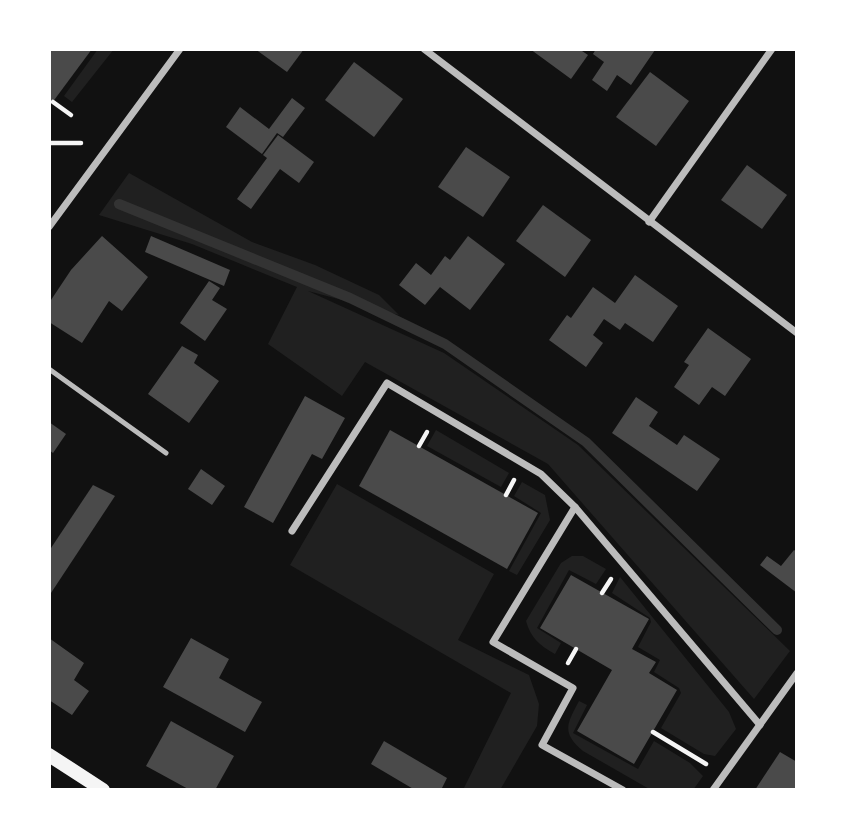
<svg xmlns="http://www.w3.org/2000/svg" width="846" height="839" viewBox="0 0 846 839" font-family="Merriweather,serif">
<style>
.green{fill:#202020}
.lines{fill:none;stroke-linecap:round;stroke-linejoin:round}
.stream{stroke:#333;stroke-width:10}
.building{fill:#4a4a4a}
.path{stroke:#f5f5f5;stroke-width:4.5}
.service{stroke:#bcbcbc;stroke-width:5}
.minor{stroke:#bcbcbc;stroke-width:7}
.secondary{stroke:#f5f5f5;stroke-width:14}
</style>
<rect width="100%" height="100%" fill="#111"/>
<!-- green -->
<g class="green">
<polygon points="98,49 114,49 72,102 64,96"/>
<polygon points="129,173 252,242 315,265 379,295 399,315 308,291 444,353 578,445 790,651 754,699 548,464 365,362 342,396 268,344 297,287 192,244 99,215"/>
<polygon points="436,430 509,473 501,487 427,446"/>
<polygon points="522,482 545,495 550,520 517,575 509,571 541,513 514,496"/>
<polygon points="337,484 494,574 458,640 529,675 539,704 537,726 500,790 463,790 511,693 290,565"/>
<path d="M 572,556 L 583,556 L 606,569 L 596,584 L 569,570 L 537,628 L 561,643 L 555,654 C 539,645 531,638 526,621 L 561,563 Z"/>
<polygon points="620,577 729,712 736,729 715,756 704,754 661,728 681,693 679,688 654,672 660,660 638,647 651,622 650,618 612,593"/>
<path d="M 579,701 L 587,705 L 573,733 L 638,769 L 654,741 L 690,763 L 703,776 L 693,790 L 651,790 L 583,751 C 561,732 567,724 579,701 Z"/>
</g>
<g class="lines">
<!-- stream -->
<polyline class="stream" points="119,204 350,298 445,344 586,442 777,630"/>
</g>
<!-- building -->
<g class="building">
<polygon points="49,49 92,49 49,107"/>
<polygon points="255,49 304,49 287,72"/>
<polygon points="530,49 579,49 588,55 571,79"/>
<polygon points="596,49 653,49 655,50 631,85 617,75 607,91 592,80 604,62 593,54"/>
<polygon points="354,62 403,99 374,137 325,100"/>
<polygon points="650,72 689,101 656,146 616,117"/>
<polygon points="292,98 305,108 283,137 277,133 262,154 226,127 240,107 269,129"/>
<polygon points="278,135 314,162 299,183 280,169 251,209 237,199 267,158 263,155"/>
<polygon points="466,147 510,177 483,217 438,187"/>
<polygon points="747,165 787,195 762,229 721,200"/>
<polygon points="543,205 591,240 565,277 516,241"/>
<polygon points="102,236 148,277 122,311 109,301 82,343 49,322 49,303 71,270"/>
<polygon points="151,236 230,270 224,286 145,252"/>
<polygon points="468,236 505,264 470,310 440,287 425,305 399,285 416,263 431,275 445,256 450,260"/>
<polygon points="635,275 678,306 653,342 625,323 620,330 604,319 593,335 603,343 586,367 549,340 567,315 571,318 593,287 615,303"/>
<polygon points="209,281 220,288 212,300 227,309 205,341 180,323"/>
<polygon points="708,328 751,359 725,396 712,387 699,405 674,387 689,365 684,362"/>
<polygon points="182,346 198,355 194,363 219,381 189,423 148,394"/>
<polygon points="305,396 345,418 322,459 312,454 273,523 244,507"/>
<polygon points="636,397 658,412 649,426 677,445 684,435 720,459 697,491 612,433"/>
<polygon points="49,422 66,434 53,453 49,450"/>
<polygon points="390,430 538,513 507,569 359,486"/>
<polygon points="201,469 225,486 212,505 188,489"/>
<polygon points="93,485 115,496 49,596 49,551"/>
<polygon points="794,550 797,552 797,593 760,565 767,556 781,566"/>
<polygon points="571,575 649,619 632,649 656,662 649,673 677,690 634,764 577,731 612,670 540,628"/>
<polygon points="49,638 84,663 74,680 89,691 72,715 49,700"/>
<polygon points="191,638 229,659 219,678 262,702 245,732 163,687"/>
<polygon points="171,721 234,756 215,790 190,790 146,766"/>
<polygon points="384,741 447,778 441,790 415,790 371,764"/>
<polygon points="780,752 797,762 797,790 755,790"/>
</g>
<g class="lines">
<!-- path -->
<g class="path">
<polyline points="53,102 71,115"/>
<polyline points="49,143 81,143"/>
<polyline points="419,446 427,432"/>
<polyline points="506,495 514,480"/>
<polyline points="602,593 611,579"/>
<polyline points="568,663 576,649"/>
<polyline points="653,732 706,764"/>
</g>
<!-- service -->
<polyline class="service" points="49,369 166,453"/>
<!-- minor -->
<g class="minor">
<polyline points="424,49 797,333"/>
<polyline points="649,222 772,49"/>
<polyline points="49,227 180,49"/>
<polyline points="575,507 493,642 573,688 542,745 623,790"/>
<polyline points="292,531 387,383 541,474 575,507 760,725"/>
<polyline points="713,790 797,673"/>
</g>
<!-- secondary -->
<polyline class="secondary" points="49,755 103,790"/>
</g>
<!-- border -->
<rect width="846" height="839" fill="none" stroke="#ffffff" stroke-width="102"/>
</svg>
